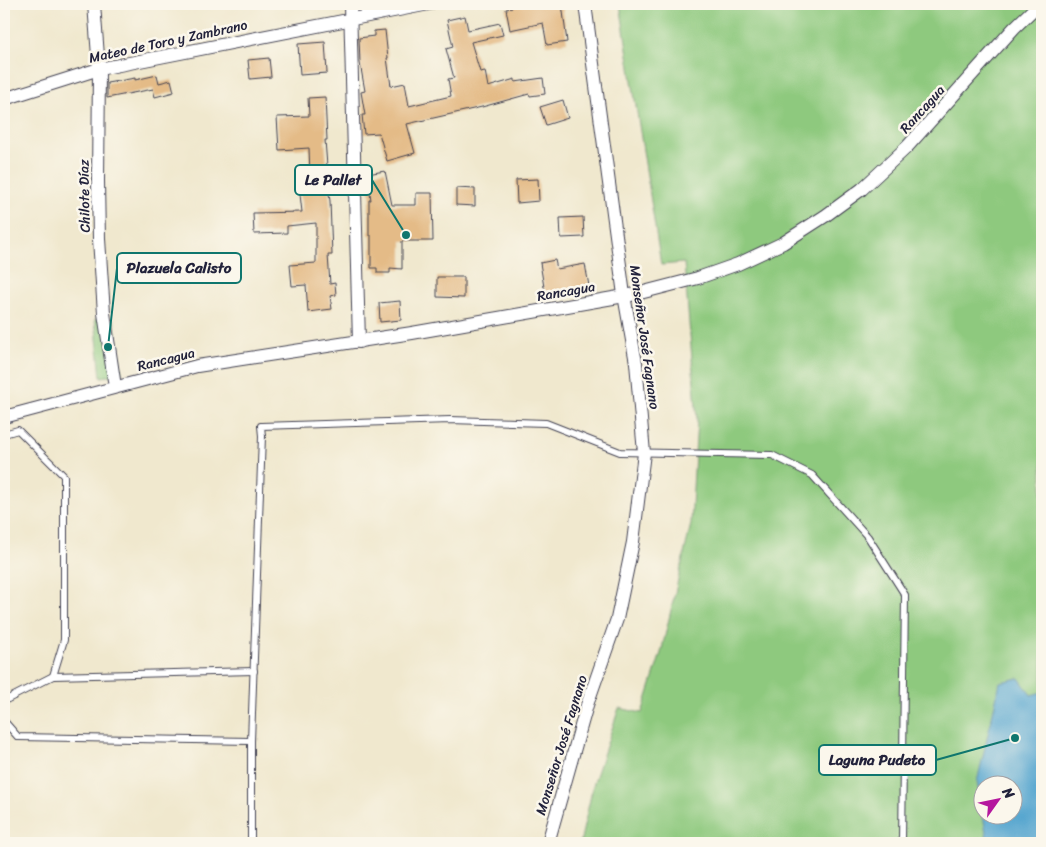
<svg xmlns="http://www.w3.org/2000/svg" width="1046" height="847" viewBox="0 0 1046 847" font-family="Sriracha,sans-serif">
<style>
.green{fill:#8ec97e;stroke:#58765c;fill-rule:evenodd}
.water{fill:#54a5cf;stroke:#3b6485;fill-rule:evenodd}
.building{fill:#e4bb87}
.lines{fill:none;stroke-linecap:round;stroke-linejoin:round}
.lane-casing{stroke:#414051;stroke-width:8}
.street-casing{stroke:#414051;stroke-width:14}
.lane{stroke:#fff;stroke-width:6}
.street{stroke:#fff;stroke-width:12}
.labels{text-anchor:middle;stroke-width:5;stroke-linejoin:round;paint-order:stroke}
.street-label{font-size:14px;fill:#22223b;stroke:#fbf7ec}
.leader{fill:none;stroke:#0f766e;stroke-width:2}
.callout-dot{fill:#0f766e;stroke:#fbf7ec;stroke-width:2}
.callout{fill:#fbf7ec;stroke:#0f766e;stroke-width:2}
.callout-label{font-size:15px;text-anchor:middle;font-weight:bold;fill:#22223b}
</style>
<rect width="100%" height="100%" fill="#fbf7ec"/>
<filter id="ink" filterUnits="userSpaceOnUse"><feTurbulence type="fractalNoise" baseFrequency=".02" numOctaves="2"/><feDisplacementMap in="SourceGraphic" scale="10" xChannelSelector="R" yChannelSelector="G"/><feConvolveMatrix kernelMatrix="1 2 1 2 8 2 1 2 1" color-interpolation-filters="sRGB"/></filter>
<filter id="wash" filterUnits="userSpaceOnUse"><feTurbulence type="fractalNoise" baseFrequency=".0096" numOctaves="4" result="noise"/><feDisplacementMap in="SourceGraphic" scale="20" xChannelSelector="R" yChannelSelector="G"/><feGaussianBlur stdDeviation="1.12" result="paint"/><feColorMatrix in="noise" values="0 0 0 0 0 0 0 0 0 0 0 0 0 0 0 0 0 1.4 0 .05"/><feComposite in="paint" operator="in"/></filter>
<g filter="url(#wash)">
<rect width="100%" height="100%" fill="#f0e8ce"/>
<!-- green -->
<g class="green">
<path d="M 620,4 L 1042,4 L 1042,843 L 580,843 L 594,782 L 619,708 L 642,713 L 661,653 L 691,524 L 697,419 L 684,263 L 661,265 ZM 984,784 L 1014,784 L 1014,814 L 984,814 Z"/>
<polygon points="95,319 114,319 122,374 101,377"/>
</g>
<!-- water -->
<path class="water" d="M 1019,678 L 1031,695 L 1042,692 L 1042,843 L 988,843 L 977,782 L 1000,682 ZM 984,784 L 1014,784 L 1014,814 L 984,814 Z"/>
<g id="blocks">
<!-- building -->
<g class="building">
<polygon points="511,4 562,4 567,42 547,45 543,23 510,30 506,9 512,8"/>
<polygon points="465,16 468,30 500,23 503,35 471,42 480,72 485,71 488,87 515,79 515,82 543,78 545,94 530,96 529,94 482,107 407,124 415,153 387,161 379,133 364,134 362,115 365,115 361,92 365,91 360,63 359,38 374,36 374,31 385,30 388,58 387,58 391,86 405,83 409,106 451,96 448,79 454,78 446,49 453,47 447,20"/>
<polygon points="325,42 327,73 300,75 298,44"/>
<polygon points="269,58 271,77 250,79 248,60"/>
<polygon points="157,75 159,83 171,80 174,92 155,97 153,89 107,98 107,83 135,78 135,80"/>
<polygon points="325,97 327,140 325,140 327,166 325,166 330,201 332,255 328,255 330,284 335,283 336,295 330,296 332,309 308,312 306,285 292,286 290,265 316,263 316,223 287,226 287,233 254,234 253,213 302,212 298,177 310,176 309,148 279,150 277,117 309,116 308,98"/>
<polygon points="563,100 568,118 546,125 540,107"/>
<polygon points="385,171 392,205 416,205 416,193 432,193 433,241 402,241 402,269 390,268 390,273 377,273 377,268 371,268 371,235 369,235 369,200 371,200 367,174"/>
<polygon points="538,179 539,201 517,203 516,180"/>
<polygon points="456,188 475,189 475,206 456,205"/>
<polygon points="583,217 584,237 561,238 560,218"/>
<polygon points="555,260 557,269 585,264 589,286 545,293 540,263"/>
<polygon points="437,277 464,277 464,298 437,297"/>
<polygon points="400,301 401,320 380,322 379,303"/>
</g>
</g>
</g>
<g filter="url(#ink)">
<use href="#blocks" fill-opacity="0" stroke="#414051" stroke-width="1"/>
<g class="lines">
<!-- lane casing -->
<g class="lane-casing">
<g id="lane">
<polyline points="4,434 18,430 64,476 64,640 53,676"/>
<polyline points="4,701 53,676 254,671"/>
<polyline points="4,721 18,737 251,741"/>
<polyline points="251,843 251,741 262,436 261,426 450,420 546,423 620,452 772,455 812,475 868,537 905,595 902,843"/>
</g>
</g>
<!-- street casing -->
<g class="street-casing">
<g id="street">
<polyline points="94,4 99,69 98,181 99,239 104,313 115,387"/>
<polyline points="350,4 359,342"/>
<polyline points="4,99 99,69 429,4"/>
<polyline points="4,417 197,366 412,333 636,294 698,278 738,264 783,243 825,216 862,189 907,147 1014,28 1039,4"/>
<polyline points="548,843 587,705 617,619 633,542 644,453 636,363 624,295 585,4"/>
</g>
</g>
<!-- lane -->
<use href="#lane" class="lane"/>
<!-- street -->
<use href="#street" class="street"/>
</g>
</g>
<g class="labels">
<!-- street labels -->
<g class="street-label">
<text transform="translate(168 41) rotate(-12)" y="5">Mateo de Toro y Zambrano</text>
<text transform="translate(922 109) rotate(-48)" y="5">Rancagua</text>
<text transform="translate(84 196) rotate(-91)" y="5">Chilote Díaz</text>
<text transform="translate(566 291) rotate(-10)" y="5">Rancagua</text>
<text transform="translate(645 337) rotate(82)" y="5">Monseñor José Fagnano</text>
<text transform="translate(166 359) rotate(-14)" y="5">Rancagua</text>
<text transform="translate(561 745) rotate(-73)" y="5">Monseñor José Fagnano</text>
</g>
</g>
<!-- callouts -->
<path class="leader" d="M406 235L372 180M108 347L117 268M1015 738L936 760"/>
<g class="callout-dot">
<circle cx="406" cy="235" r="5"/>
<circle cx="108" cy="347" r="5"/>
<circle cx="1015" cy="738" r="5"/>
</g>
<g class="callout">
<rect x="295" y="165" width="77" height="30" rx="5"/>
<rect x="117" y="253" width="124" height="30" rx="5"/>
<rect x="819" y="745" width="117" height="30" rx="5"/>
</g>
<g class="callout-label">
<text x="333" y="185">Le Pallet</text>
<text x="179" y="273">Plazuela Calisto</text>
<text x="877" y="765">Laguna Pudeto</text>
</g>
<!-- margin -->
<rect width="1046" height="847" fill="none" stroke="#fbf7ec" stroke-width="20"/>
<!-- north arrow -->
<g transform="translate(998 800) rotate(57)"><circle r="24" fill="#fbf7ec" stroke="#a4a2a5"/>
<path d="M0-4L9 19L0 12L-9 19Z" fill="#b5179e"/>
<text y="-8" font-size="14" font-weight="bold" text-anchor="middle" fill="#22223b">N</text>
</g>
</svg>
